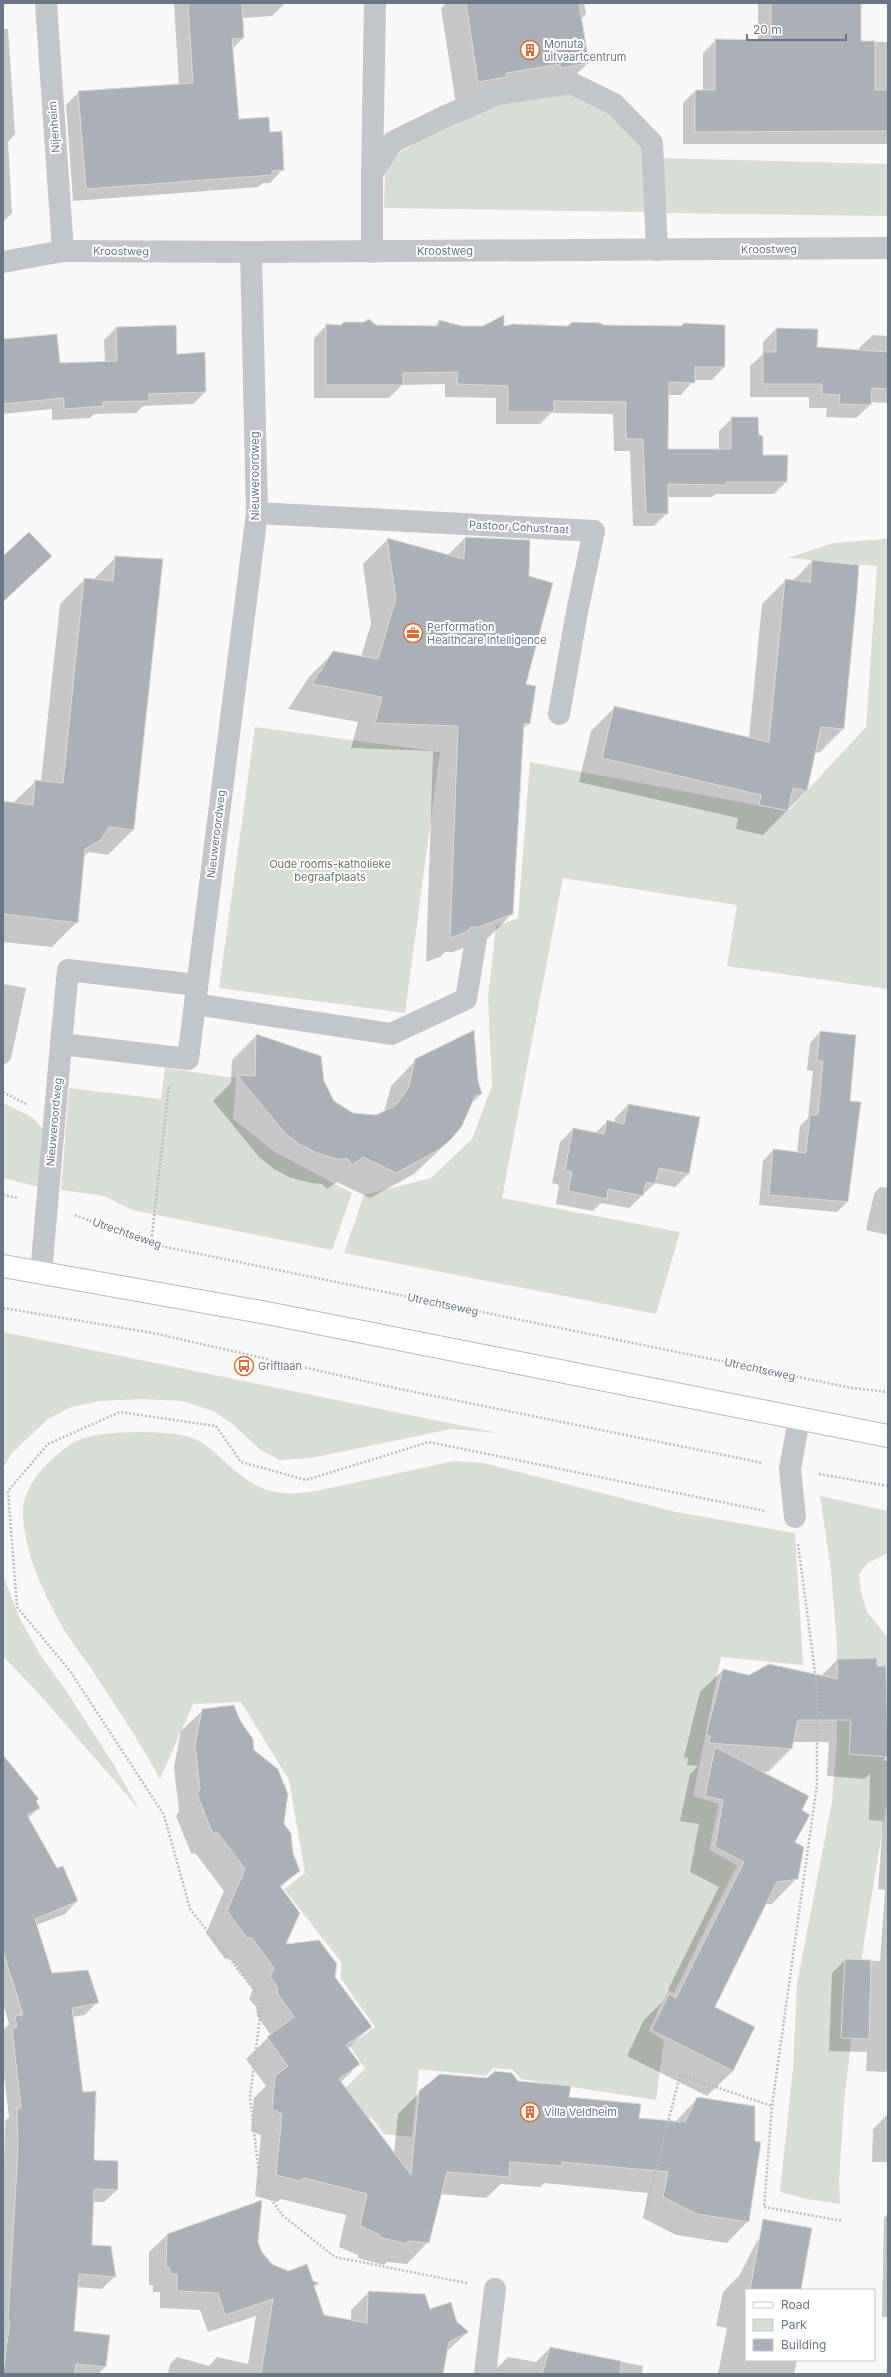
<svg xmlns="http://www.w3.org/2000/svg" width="891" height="2377" viewBox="0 0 891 2377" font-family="Inter,sans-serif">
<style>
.green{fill:#d8ddd6}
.shadow{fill:#0003}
.building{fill:#aab0b6;stroke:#dadad8}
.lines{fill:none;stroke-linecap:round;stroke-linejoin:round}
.major-casing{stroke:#b4b7bc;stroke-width:24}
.path{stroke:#babcbf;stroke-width:2.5;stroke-dasharray:2 2;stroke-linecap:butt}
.minor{stroke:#c2c5c9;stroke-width:22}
.major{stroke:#fff;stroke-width:22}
.labels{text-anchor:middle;stroke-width:4;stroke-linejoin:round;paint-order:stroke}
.poi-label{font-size:11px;fill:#6a7685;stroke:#fff;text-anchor:start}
.street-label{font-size:11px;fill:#6a7685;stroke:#fff}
.park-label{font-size:11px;fill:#667764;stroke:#fff}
</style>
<rect width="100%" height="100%" fill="#f8f8f6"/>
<!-- green -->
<g class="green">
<polygon points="571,92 609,112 645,152 646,212 384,208 385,175 399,153 451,124 499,104"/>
<polygon points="661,158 888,164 888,216 662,213"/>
<polygon points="888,537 888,989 727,966 737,905 563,878 502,1198 680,1232 656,1314 344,1253 364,1195 431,1178 472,1139 492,1086 488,998 496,926 518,918 530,762 788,811 866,727 877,566 788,558 833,543 885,539"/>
<polygon points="255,727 440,752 405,1013 219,988"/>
<polygon points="165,1068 236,1078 233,1119 275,1152 352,1193 332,1250 132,1210 104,1196 61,1190 69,1088 161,1099"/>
<polygon points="3,1103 32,1117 46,1132 39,1187 3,1178"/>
<polygon points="3,1332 498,1433 451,1429 311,1458 280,1460 262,1451 231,1423 213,1411 182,1401 141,1399 100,1401 71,1407 48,1419 12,1453 3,1468"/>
<path d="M 141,1432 C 161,1433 181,1432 199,1441 C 209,1446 217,1455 225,1462 C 256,1490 274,1498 316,1491 L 454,1461 L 483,1463 L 676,1512 L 795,1533 L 803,1665 L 721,1657 L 693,1796 L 719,1804 L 709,1850 L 737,1865 L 674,1993 L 667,1990 L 649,2031 L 664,2040 L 656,2100 L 521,2079 L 513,2070 L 493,2068 L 486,2076 L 419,2069 L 412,2137 L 384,2134 L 371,2117 L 352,2131 L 328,2104 L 365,2069 L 350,2046 L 375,2027 L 341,1979 L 341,1962 L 284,1889 L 305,1873 L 289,1780 L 241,1702 L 193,1704 L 160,1779 C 140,1742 117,1708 94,1673 C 86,1660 76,1649 68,1636 C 47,1602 23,1552 23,1511 C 23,1494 34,1478 45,1466 C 56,1455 67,1445 81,1439 C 100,1432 122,1433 141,1432 Z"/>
<polygon points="820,1496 888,1511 888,1553 868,1563 859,1574 861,1592 867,1612 888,1638 888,1797 864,1942 852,2033 844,2102 839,2181 840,2204 807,2199 780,2192 793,2068 797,1984 832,1802 837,1740 837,1645 831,1570"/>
<polygon points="3,1575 20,1619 41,1656 65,1689 114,1765 139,1809 40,1695 3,1656"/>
</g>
<!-- shadow -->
<g class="shadow">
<polygon points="174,3 285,3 272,16 242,18 243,38 232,49 238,120 269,133 283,169 270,183 263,183 258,187 73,201 66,105 79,92 179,85"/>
<polygon points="446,3 584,3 586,14 581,19 588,63 565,85 456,104 441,8"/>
<polygon points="758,3 860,3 860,42 888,42 888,144 683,144 683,103 695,91 703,91 703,53 716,40 758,41"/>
<polygon points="3,29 8,29 15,134 8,142 12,213 3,222"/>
<polygon points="439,321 462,327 603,326 724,367 712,380 694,380 681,395 668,395 667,450 719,450 719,431 732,418 758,436 762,456 786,482 774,494 716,494 712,497 667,497 667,513 654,526 633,526 630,451 614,451 613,414 551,413 540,424 496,424 496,398 445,397 445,384 402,385 389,398 314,398 314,338 327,325 434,327"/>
<polygon points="116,328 176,355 205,392 193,404 143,406 136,413 94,414 90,418 52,420 52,409 3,414 3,340 59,364 105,362 104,340"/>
<polygon points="776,329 816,348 859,351 859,348 873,335 888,336 888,403 870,402 870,405 856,418 826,417 827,408 809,408 809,397 750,397 750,366 763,354 763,342"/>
<polygon points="3,417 4,443 3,445"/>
<polygon points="465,538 525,685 529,723 522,730 512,914 487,939 453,952 445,952 440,957 426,962 433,751 351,748 358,722 288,709 309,677 334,652 361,657 371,624 363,564 388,539 447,556"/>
<polygon points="116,557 162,560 133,830 108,855 88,852 84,857 77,922 52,947 3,942 3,802 13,803 36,781 41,781 60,604 85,579 93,580"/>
<polygon points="812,561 843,729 819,753 815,752 806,791 763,835 736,829 738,818 579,782 591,731 615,707 749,738 762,604 786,580 793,581"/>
<polygon points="3,984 26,988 11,1059 3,1066"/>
<polygon points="820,1032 848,1102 847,1202 837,1212 759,1205 763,1161 773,1150 797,1153 800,1126 808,1118 813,1071 807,1070 810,1043"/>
<polygon points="257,1035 323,1081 333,1102 342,1109 364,1116 376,1116 384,1112 391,1086 416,1060 477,1081 481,1094 471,1104 452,1138 414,1174 370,1198 337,1182 327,1189 322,1184 311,1183 291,1178 274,1169 259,1157 213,1101 231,1083 232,1060"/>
<polygon points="628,1105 688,1174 675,1187 655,1183 629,1208 601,1203 593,1211 556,1204 559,1185 552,1183 560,1142 573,1129 595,1133 607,1122 614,1123 615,1118"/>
<polygon points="880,1187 888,1188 888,1235 866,1230 874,1194"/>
<polygon points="837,1660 885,1667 888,1744 887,1756 883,1760 888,1761 888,2072 866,2071 867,2052 829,2051 832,1973 845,1960 880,1961 885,1890 878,1889 883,1821 869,1820 870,1774 864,1779 827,1776 829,1742 792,1742 791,1749 768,1772 758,1771 794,1843 797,1878 772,1904 765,1904 714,2008 754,2027 733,2071 707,2096 627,2056 644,2020 662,2002 719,1887 690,1872 699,1824 680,1821 690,1774 698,1766 687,1765 688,1758 684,1757 700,1692 723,1670 749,1676 821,1676"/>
<polygon points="203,1710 253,1750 299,1870 280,1888 285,1945 334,1977 371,2026 348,2049 359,2064 340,2083 394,2154 398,2114 420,2092 518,2082 638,2119 675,2122 698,2098 748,2221 727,2243 676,2235 643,2218 648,2193 544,2183 540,2187 501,2184 486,2198 440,2194 428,2242 407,2264 387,2262 384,2265 358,2258 358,2255 339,2247 346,2215 281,2199 277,2202 255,2196 261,2135 251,2131 254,2098 266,2086 246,2059 271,2035 257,2016 256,2007 249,1999 253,1989 230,1958 225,1959 206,1933 224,1891 196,1854 191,1853 176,1816 179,1811 174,1767 181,1731"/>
<polygon points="13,1769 37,1799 35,1801 39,1808 28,1818 56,1870 77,1901 65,1914 36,1925 51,1974 97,2002 85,2015 72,2017 93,2161 117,2190 104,2202 93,2202 91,2246 115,2276 102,2289 77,2287 73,2332 105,2367 98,2374 3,2374 3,2209 5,2121 9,2117 3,2067 3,2030 9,2024 3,2003 3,1777"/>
<polygon points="886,2116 888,2116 888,2162 872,2162 873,2129"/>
<polygon points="888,2214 888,2317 882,2317 884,2218"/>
<polygon points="776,2222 800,2290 746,2290 746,2360 797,2360 794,2374 718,2374 727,2328 716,2326 723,2292 739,2276 757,2241"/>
<polygon points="167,2235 257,2242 261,2252 271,2265 318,2284 314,2287 324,2316 351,2321 351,2310 369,2292 429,2311 456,2322 468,2332 446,2352 442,2374 168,2374 170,2364 177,2357 209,2366 217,2357 248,2364 256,2316 208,2332 200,2310 160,2308 160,2292 153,2292 153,2285 149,2285 149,2252"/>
<polygon points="550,2348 643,2366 642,2374 491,2374 508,2357 536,2362"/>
</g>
<!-- building -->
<g class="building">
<polygon points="188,3 242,3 244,38 232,39 239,119 269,117 270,132 282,131 284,170 272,171 272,175 86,189 78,91 193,83"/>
<polygon points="466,3 579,3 589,63 560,68 560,64 506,73 507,77 478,82"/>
<polygon points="771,3 861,3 861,41 875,41 875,90 888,90 888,131 695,132 695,90 715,90 715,39 771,40"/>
<polygon points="504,315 504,326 513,324 568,326 572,322 601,323 603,325 681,326 684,323 725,325 725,367 695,367 695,383 669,382 668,449 731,449 731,417 758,417 759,435 763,436 763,455 788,455 787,482 726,482 726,485 668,484 668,514 646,514 643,439 626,439 626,402 554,401 554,412 508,412 508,386 457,384 458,372 403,373 403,385 326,385 326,324 341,325 344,322 364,322 369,319 376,325 438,326 439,320 462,326 483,326"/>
<polygon points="176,325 177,354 205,352 206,392 149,394 149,401 103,402 104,406 64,409 64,398 3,404 3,339 57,334 60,363 117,361 116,327"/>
<polygon points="776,328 818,329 817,347 888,352 888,389 872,388 871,405 839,404 840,395 822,394 822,384 763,384 763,352 776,352"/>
<polygon points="29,532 52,556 3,602 3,556"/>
<polygon points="465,537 530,540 529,576 553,583 526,684 536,686 530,724 524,723 513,914 479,927 471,927 466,932 450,938 458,726 375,723 382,697 312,684 333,651 378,659 396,599 387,538 464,559"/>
<polygon points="115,556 163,559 134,830 109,827 101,840 85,849 78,923 3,914 3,801 33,805 35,780 63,783 84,578 113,581"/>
<polygon points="812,560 859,565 857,593 844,729 821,727 807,791 793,788 788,811 759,805 761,795 602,758 614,706 769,742 785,579 810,582"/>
<polygon points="474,1030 478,1080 482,1094 475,1096 462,1126 452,1138 440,1149 396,1173 363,1157 352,1165 348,1159 336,1159 317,1153 299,1144 284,1132 237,1075 255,1076 256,1034 321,1056 324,1081 334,1101 353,1113 376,1115 396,1105 403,1096 409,1086 415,1059"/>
<polygon points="820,1031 856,1035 850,1101 861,1102 848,1202 769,1195 773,1149 806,1153 810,1115 818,1115 823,1061 817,1060"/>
<polygon points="628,1104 700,1117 689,1174 659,1168 655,1184 646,1182 643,1196 608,1189 607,1199 568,1191 572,1172 565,1170 573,1128 604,1134 607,1120 624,1124"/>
<polygon points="877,1658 877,1666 886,1666 888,1757 849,1754 851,1720 798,1720 792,1749 709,1743 710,1736 706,1735 723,1669 749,1675 769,1664 838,1679 837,1659"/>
<polygon points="234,1705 241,1722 253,1739 254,1750 278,1769 288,1794 284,1824 291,1833 293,1853 300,1871 280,1886 300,1913 286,1944 319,1940 337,1964 335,1977 372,2027 346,2045 360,2064 339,2079 411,2175 419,2091 440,2074 487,2078 495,2071 512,2073 518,2081 571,2086 569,2097 641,2104 639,2118 685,2122 697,2097 755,2106 755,2141 761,2142 749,2222 697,2214 663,2197 668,2172 562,2162 562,2166 510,2162 509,2177 447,2172 429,2243 408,2241 407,2244 379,2237 379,2234 360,2226 367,2194 304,2178 299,2181 276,2175 282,2114 272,2109 275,2076 288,2066 267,2037 294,2017 278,1994 277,1986 270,1977 274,1968 252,1938 247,1938 227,1911 245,1869 218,1833 212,1832 197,1794 200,1789 195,1745 202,1709"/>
<polygon points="715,1747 809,1796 802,1810 810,1815 795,1842 804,1847 798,1879 777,1882 715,2007 755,2027 733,2071 651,2030 669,1994 676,1998 744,1862 715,1847 723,1800 705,1796"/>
<polygon points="3,1755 39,1799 36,1801 40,1808 27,1815 57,1868 63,1866 78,1901 35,1919 52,1973 88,1970 99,2003 72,2008 83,2092 96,2091 94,2160 118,2161 118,2190 94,2189 92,2245 111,2246 116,2277 79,2274 74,2331 110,2335 106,2367 76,2364 75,2374 3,2374 10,2320 8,2320 18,2150 17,2108 21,2108 12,2028 17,2027 15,2016 23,2015 3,1951"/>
<polygon points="845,1959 871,1960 869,2039 841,2038"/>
<polygon points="262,2200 258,2242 262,2252 272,2264 288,2271 307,2264 313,2281 319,2283 314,2285 324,2315 367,2323 368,2291 425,2294 430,2309 451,2302 457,2322 469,2332 449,2342 443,2374 261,2374 273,2299 225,2315 218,2293 177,2291 177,2274 170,2274 170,2268 166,2267 167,2234"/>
<polygon points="763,2219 812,2228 801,2290 750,2290"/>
<polygon points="550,2347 621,2361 620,2374 542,2374"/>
</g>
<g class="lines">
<!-- major casing -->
<g class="major-casing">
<polyline id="major" points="3,1266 272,1314 888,1436"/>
</g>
<!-- path -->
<g class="path">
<polyline points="3,1092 28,1105"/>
<polyline points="3,1195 18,1198"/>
<polyline points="75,1215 151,1244 852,1388 888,1392"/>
<polyline points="151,1244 169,1085"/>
<polyline points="3,1308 153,1333 395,1388 763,1463"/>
<polyline points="819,1474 888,1486"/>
<polyline points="798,1544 817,1687 817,1784 772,2106 764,2207 843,2221"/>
<polyline points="647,2205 680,2075 772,2106"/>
<polyline points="467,2283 335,2257 282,2215 260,2183 250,2097 262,2000 190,1909 164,1815 70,1671 17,1607 8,1491 48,1444 120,1412 216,1426 241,1462 306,1480 429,1442 765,1511"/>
</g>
<!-- minor -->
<g class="minor">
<polyline points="46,3 63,251"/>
<polyline points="372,174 375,3"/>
<polyline points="372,252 372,174 393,142 446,116 498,94 571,83 614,104 652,143 657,250"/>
<polyline points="3,262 63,251 251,252 888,248"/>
<polyline points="257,513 594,531 577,612 559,714"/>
<polyline points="195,1004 391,1034 466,999 476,939"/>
<polyline points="61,1044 68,970 197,985"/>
<polyline points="41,1273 61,1044 188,1059 257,513 251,252"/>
<polyline points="795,1517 790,1469 799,1419"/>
<polyline points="485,2374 495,2289"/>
</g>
<!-- major -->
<use href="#major" class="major"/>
</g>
<!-- icons -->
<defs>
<g id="building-ring" transform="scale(1)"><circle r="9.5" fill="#fff" stroke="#d66d38" stroke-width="1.5"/><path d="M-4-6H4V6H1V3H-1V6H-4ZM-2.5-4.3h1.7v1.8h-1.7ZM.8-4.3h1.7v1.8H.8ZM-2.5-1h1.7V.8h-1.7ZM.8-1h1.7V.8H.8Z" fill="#d66d38"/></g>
<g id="office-ring" transform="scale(1)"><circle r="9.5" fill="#fff" stroke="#d66d38" stroke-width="1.5"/><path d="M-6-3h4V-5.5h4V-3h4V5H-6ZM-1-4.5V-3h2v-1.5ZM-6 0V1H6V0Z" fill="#d66d38"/></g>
<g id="bus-ring" transform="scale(1)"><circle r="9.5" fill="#fff" stroke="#d66d38" stroke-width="1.5"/><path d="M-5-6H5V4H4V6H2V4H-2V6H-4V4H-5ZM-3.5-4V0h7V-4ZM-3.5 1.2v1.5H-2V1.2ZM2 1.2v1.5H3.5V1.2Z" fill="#d66d38"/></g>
</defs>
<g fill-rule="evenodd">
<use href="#building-ring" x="530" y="50"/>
<use href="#office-ring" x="413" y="633"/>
<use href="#bus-ring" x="244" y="1366"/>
<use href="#building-ring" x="530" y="2112"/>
</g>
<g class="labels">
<!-- poi labels -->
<g class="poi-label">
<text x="544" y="48">Monuta<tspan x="544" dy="13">uitvaartcentrum</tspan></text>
<text x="427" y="631">Performation<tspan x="427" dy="13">Healthcare Intelligence</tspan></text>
<text x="258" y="1370">Griftlaan</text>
<text x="544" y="2116">Villa Veldheim</text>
</g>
<!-- street labels -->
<g class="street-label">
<text transform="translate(54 127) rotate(-94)" y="4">Nijenheim</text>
<text transform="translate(769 249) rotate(-1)" y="4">Kroostweg</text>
<text transform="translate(121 251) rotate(1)" y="4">Kroostweg</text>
<text x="445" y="255">Kroostweg</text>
<text transform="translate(255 476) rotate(-90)" y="4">Nieuweroordweg</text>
<text transform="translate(519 527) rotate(3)" y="4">Pastoor Cohustraat</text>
<text transform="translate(216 834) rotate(-83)" y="4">Nieuweroordweg</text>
<text transform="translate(54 1122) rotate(-85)" y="4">Nieuweroordweg</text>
<text transform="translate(127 1233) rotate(19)" y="4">Utrechtseweg</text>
<text transform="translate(443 1304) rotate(12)" y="4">Utrechtseweg</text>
<text transform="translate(760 1369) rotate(12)" y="4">Utrechtseweg</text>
</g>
<!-- park labels -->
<g class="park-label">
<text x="330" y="868">Oude rooms-katholieke<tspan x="330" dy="13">begraafplaats</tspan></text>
</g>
</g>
<!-- border -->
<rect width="891" height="2377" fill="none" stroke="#6a7685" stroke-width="8"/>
<!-- legend -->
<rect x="745" y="2289" width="130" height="72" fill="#ffffff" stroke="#c3c8ce"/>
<rect x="753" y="2302" width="20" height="6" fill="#ffffff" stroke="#c3c8ce"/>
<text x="781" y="2309" font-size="12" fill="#6a7685">Road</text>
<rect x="753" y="2319" width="20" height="12" fill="#d8ddd6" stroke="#c3c8ce"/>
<text x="781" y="2329" font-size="12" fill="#6a7685">Park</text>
<rect x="753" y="2339" width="20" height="12" fill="#aab0b6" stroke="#c3c8ce"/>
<text x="781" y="2349" font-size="12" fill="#6a7685">Building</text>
<!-- scale -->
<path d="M747 34v6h99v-6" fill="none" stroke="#6a7685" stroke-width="2"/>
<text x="753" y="34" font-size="12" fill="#6a7685" stroke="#ffffff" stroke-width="3" paint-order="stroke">20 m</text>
</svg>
